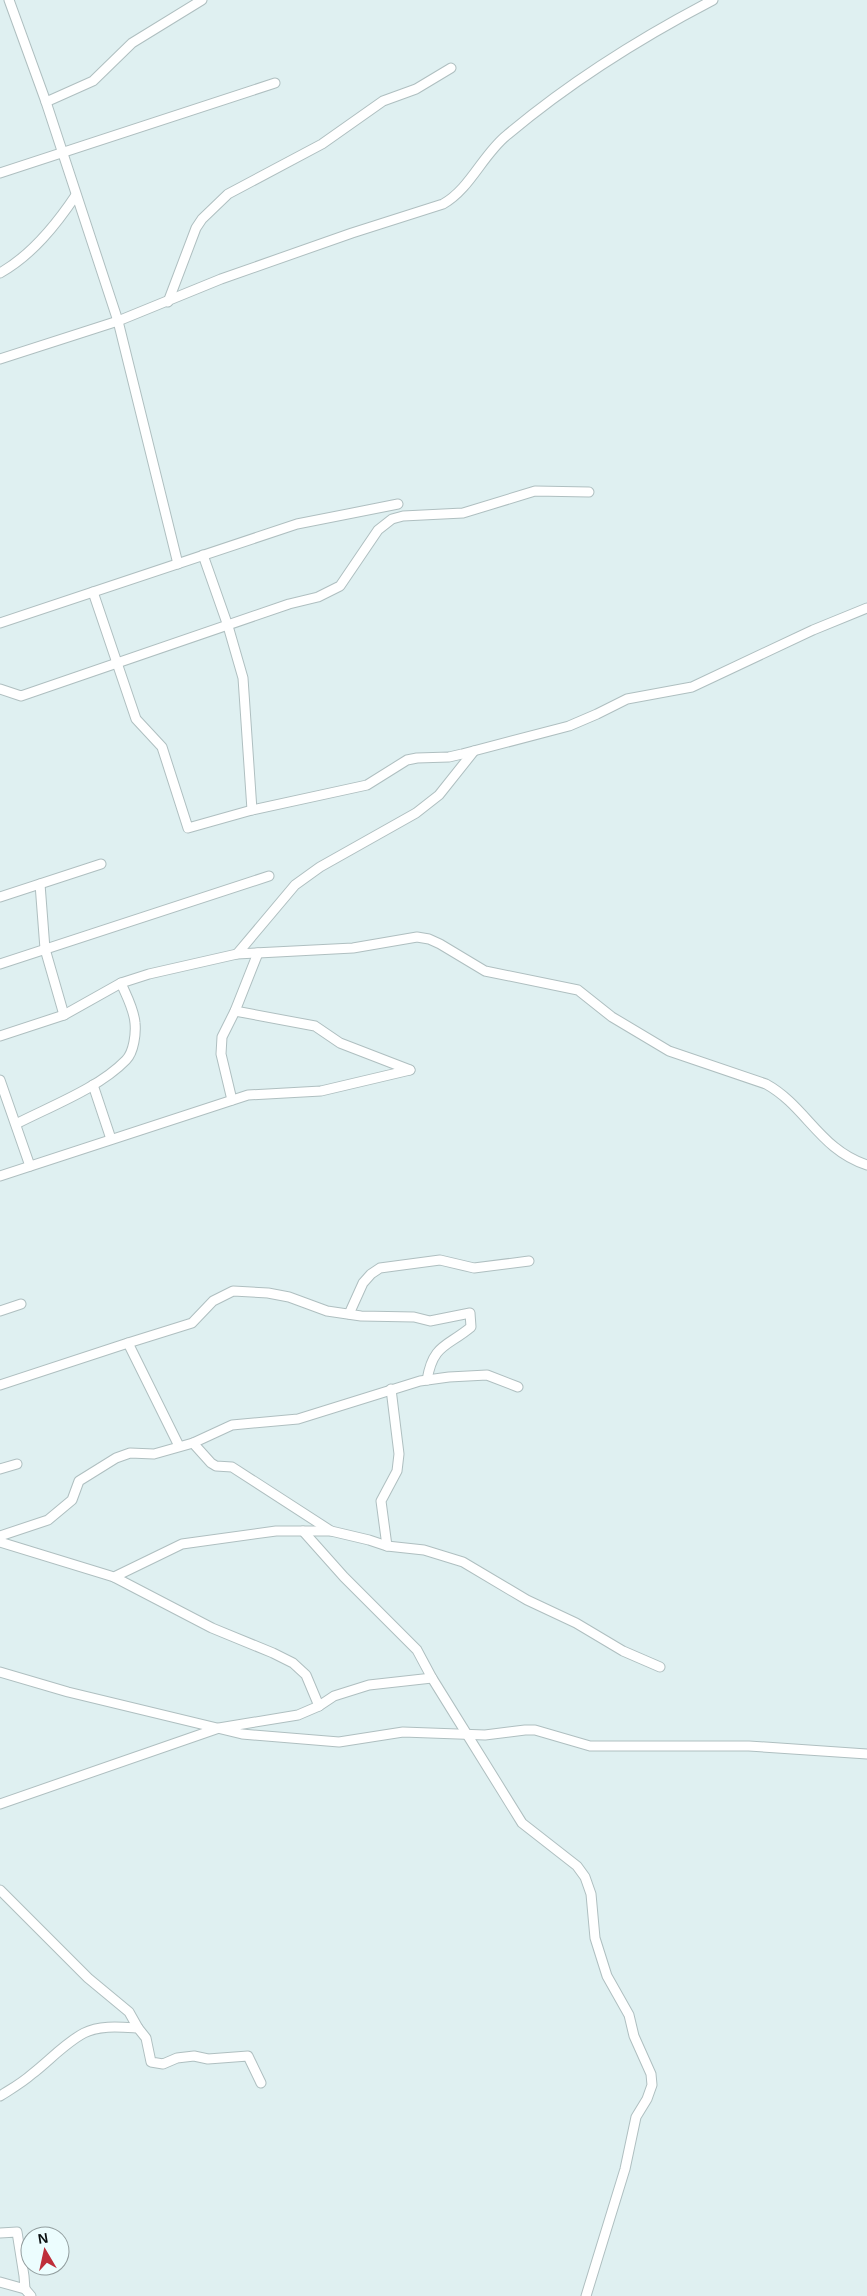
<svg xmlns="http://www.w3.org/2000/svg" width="867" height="2296" viewBox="0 0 867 2296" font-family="Arial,sans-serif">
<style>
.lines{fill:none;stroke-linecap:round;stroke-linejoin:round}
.minor-casing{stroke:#afbfc0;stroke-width:11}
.minor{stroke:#fff;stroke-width:9}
</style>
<rect width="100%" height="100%" fill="#dff0f1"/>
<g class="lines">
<!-- minor casing -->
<g class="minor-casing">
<g id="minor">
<polyline points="9,0 46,102 118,321 178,564"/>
<polyline points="46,102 93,81 132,43 202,0"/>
<polyline points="0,173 275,83"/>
<path d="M 0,273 C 32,255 56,225 76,195"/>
<polyline points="168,302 196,228 202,219 228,194 322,144 383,101 416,89 451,68"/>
<path d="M 0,359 L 118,321 L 221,279 L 352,233 L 443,204 C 470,189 483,154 507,135 C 570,82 640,38 713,0"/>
<polyline points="203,555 228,626 243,678 252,810"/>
<polyline points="93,592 136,719 162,747 188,828 252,810 367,785 407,760 417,758 449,757 462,754 569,726 597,714 627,699 692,687 813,630 867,608"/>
<polyline points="0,623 297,524 398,504"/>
<polyline points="0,689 21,696 289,604 318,597 340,586 378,530 392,519 403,516 463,513 535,491 589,492"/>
<polyline points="40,884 45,949 64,1015"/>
<polyline points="0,897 101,864"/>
<polyline points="237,954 295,885 320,867 416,813 439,795 474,751"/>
<polyline points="0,964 269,876"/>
<polyline points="235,1011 315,1026 340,1043 410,1070"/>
<path d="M 0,1036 L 64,1015 L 121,983 L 149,974 L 237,954 L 353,948 L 417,937 L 429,939 L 440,944 L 485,971 L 578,990 L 612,1017 L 669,1051 L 766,1084 C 806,1106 820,1150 867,1165"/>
<polyline points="0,1080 30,1166"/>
<polyline points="93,1085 111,1139"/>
<polyline points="232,1100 221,1054 222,1037 235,1011 258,953"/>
<path d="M 16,1124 C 51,1106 99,1088 126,1060 C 134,1052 136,1033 135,1023 C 134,1009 126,995 121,983"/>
<polyline points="0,1176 248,1095 321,1091 410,1070"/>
<polyline points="0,1311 21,1304"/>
<polyline points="349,1314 363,1283 371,1274 380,1268 440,1260 474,1268 529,1261"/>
<polyline points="0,1385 128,1343"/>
<polyline points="193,1443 211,1463 216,1466 232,1467 331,1531"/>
<path d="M 179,1446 L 128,1343 L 192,1323 L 213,1301 L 233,1291 L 268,1293 L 289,1297 L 327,1311 L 361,1316 L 414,1317 L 430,1321 L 470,1313 L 471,1327 C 447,1347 433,1344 427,1380"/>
<polyline points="0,1469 17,1464"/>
<polyline points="303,1531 344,1577 417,1650 432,1678 522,1823 577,1866 585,1877 591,1894 595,1938 607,1976 629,2015 634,2036 651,2074 652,2085 647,2099 636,2117 625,2169 586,2296"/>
<polyline points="0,1536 48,1520 72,1500 79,1481 116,1458 130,1453 154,1454 193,1443 232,1425 298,1419 420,1381 449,1377 487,1375 518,1387"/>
<polyline points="0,1542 114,1577 182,1544 276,1531 331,1531 369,1540 387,1546 424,1550 463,1562 527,1600 576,1623 623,1651 660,1667"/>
<polyline points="387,1546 381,1501 397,1471 399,1454 391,1389"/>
<polyline points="114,1577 212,1628 273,1653 293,1663 306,1675 319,1706"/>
<polyline points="0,1672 68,1692 242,1734 339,1742 403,1732 485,1735 525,1730 535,1730 590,1746 749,1746 867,1754"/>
<polyline points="0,1804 219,1728 298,1715 319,1706 334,1696 369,1685 432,1678"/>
<polyline points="0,1890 88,1978 129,2012 138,2028"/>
<path d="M 0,2096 C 11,2089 22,2083 32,2074 C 49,2061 65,2043 84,2033 C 100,2025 120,2027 138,2028 L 146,2038 L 151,2062 L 163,2064 L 177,2058 L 194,2056 L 208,2059 L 248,2056 L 261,2083"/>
<polyline points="0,2233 17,2232 24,2276 25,2289"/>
<polyline points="0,2282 25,2289 31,2296"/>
</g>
</g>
<!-- minor -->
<use href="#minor" class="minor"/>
</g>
<!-- north arrow -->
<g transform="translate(45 2251) rotate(351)"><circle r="24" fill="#ecfdfe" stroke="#929e9f"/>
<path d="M0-4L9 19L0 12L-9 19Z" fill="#be2e3a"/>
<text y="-8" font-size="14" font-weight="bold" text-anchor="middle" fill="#0a0f10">N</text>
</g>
</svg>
